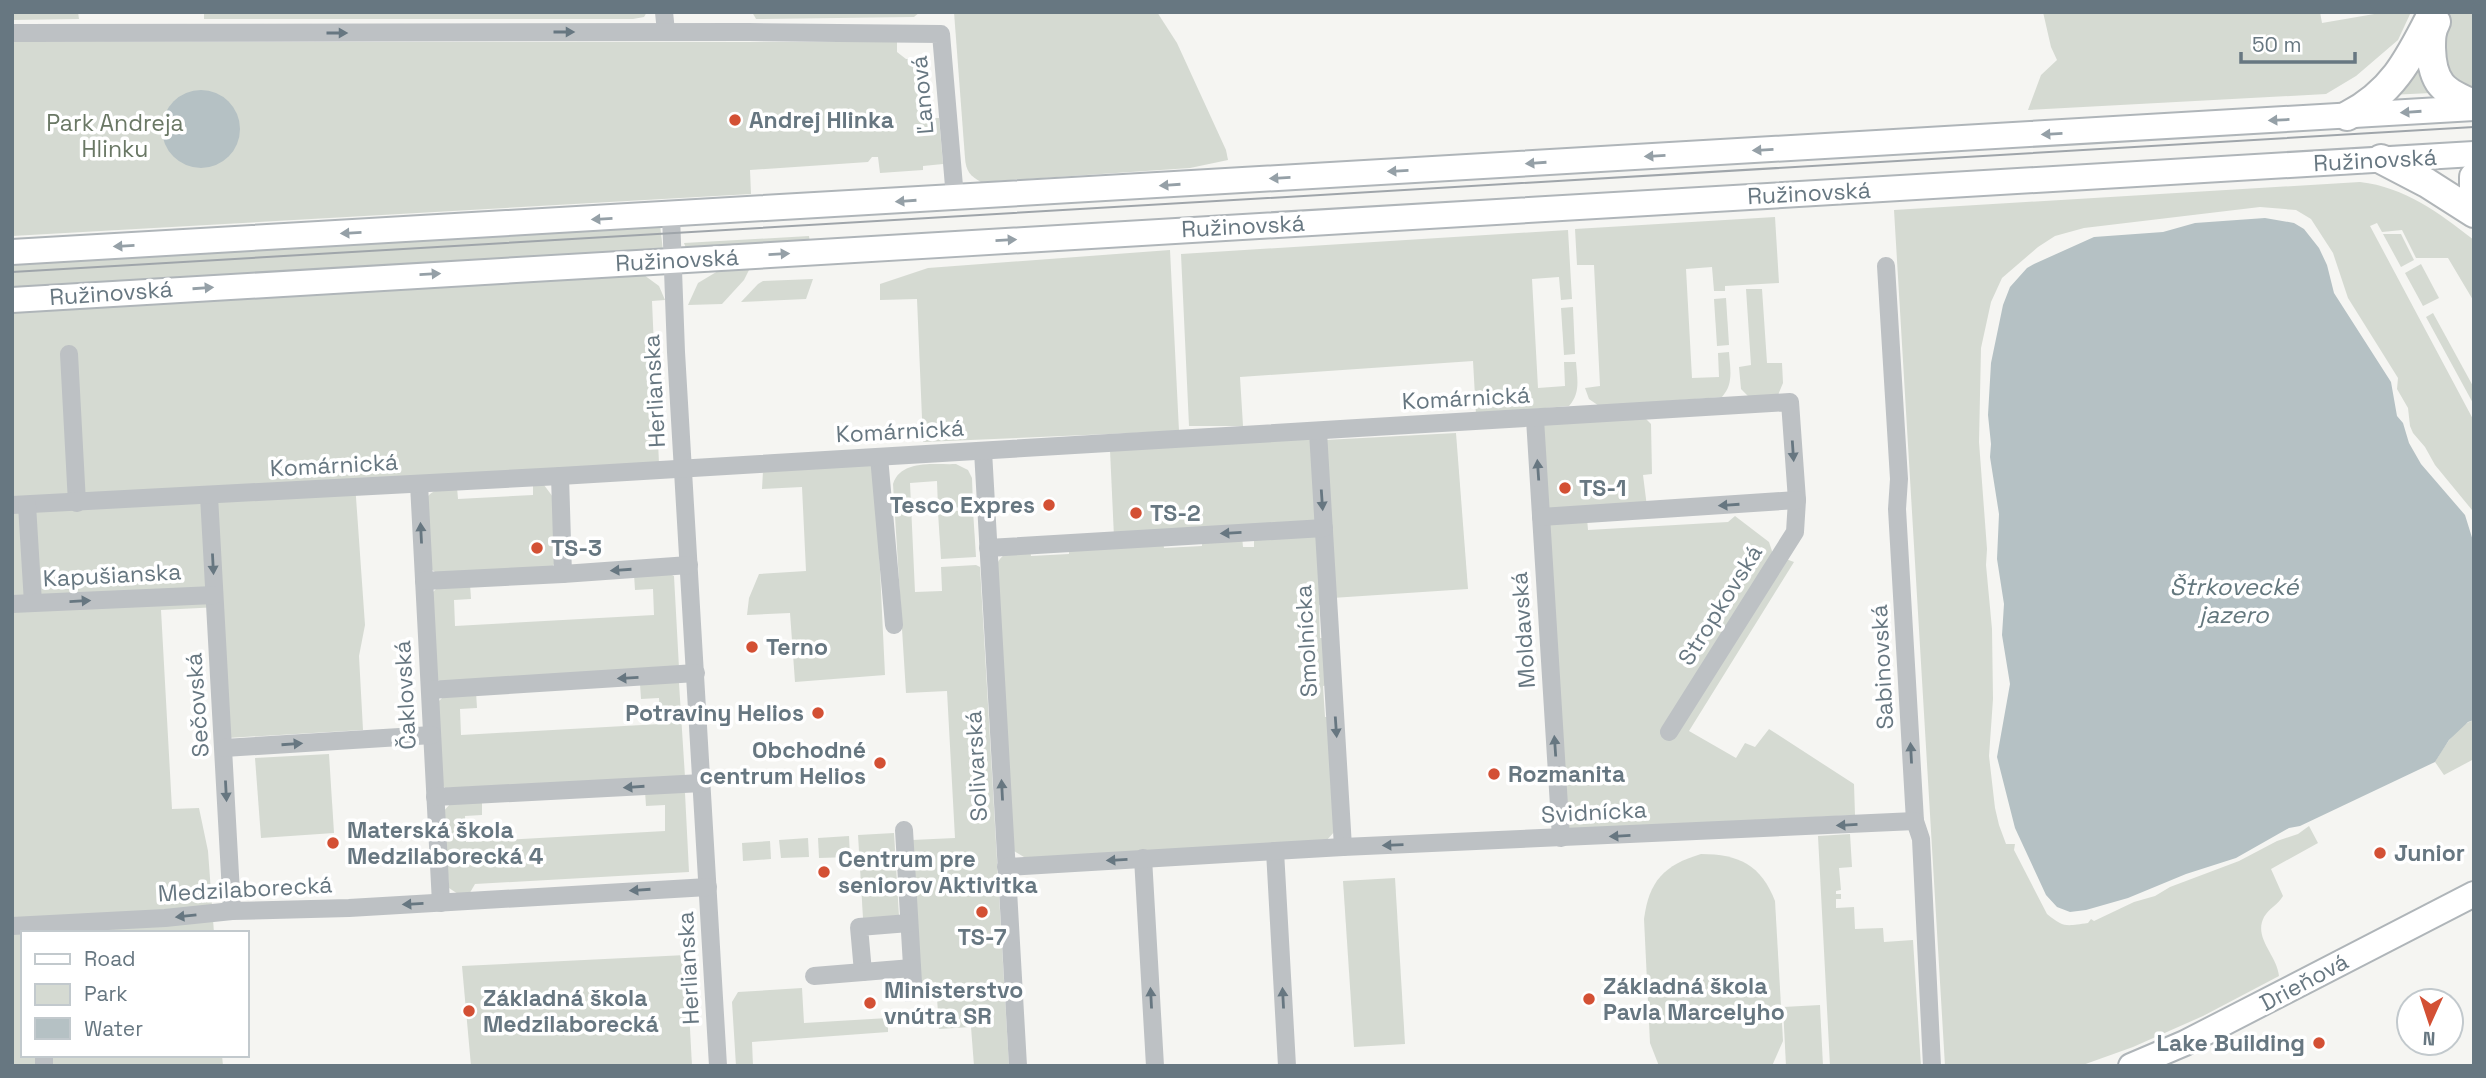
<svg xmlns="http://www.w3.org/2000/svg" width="2486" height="1078" viewBox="0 0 2486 1078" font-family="'Space Grotesk',sans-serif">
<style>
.green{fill:#d5dad2}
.water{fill:#b5c1c4}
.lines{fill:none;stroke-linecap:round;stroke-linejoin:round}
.street-tunnel{stroke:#cacfd0;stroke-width:18;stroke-dasharray:18 9;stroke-linecap:butt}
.secondary-casing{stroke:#afb5b9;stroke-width:28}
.primary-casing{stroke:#b0b5b8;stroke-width:32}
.street{stroke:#bdc1c4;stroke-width:18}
.secondary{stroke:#fff;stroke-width:24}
.primary{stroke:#fff;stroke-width:28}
.tram{stroke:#9fa5aa;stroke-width:2}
.oneway{fill:#677781}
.oneway2{fill:#95a0a7}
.poi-dot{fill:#d35034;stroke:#fff;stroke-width:2.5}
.labels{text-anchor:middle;stroke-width:7;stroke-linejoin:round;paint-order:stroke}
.street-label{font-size:23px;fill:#677781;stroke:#fff}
.poi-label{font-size:23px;font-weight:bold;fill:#677781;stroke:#fff;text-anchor:start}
.park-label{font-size:23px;fill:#6a7865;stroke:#fff}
.water-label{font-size:24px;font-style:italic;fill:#63777d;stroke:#fff}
</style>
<rect width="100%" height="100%" fill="#f5f5f2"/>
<!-- green -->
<g class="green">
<polygon points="12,12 78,12 79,19 12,20"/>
<polygon points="204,12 647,12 644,17 633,19 204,19"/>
<polygon points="752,12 920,12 914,17 756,19"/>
<path d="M 954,12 L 1157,12 L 1177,43 L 1226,150 L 1228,160 L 1190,168 L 981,182 C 970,176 966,171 965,158 Z"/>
<polygon points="2043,12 2320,12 2322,23 2386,12 2411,12 2398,40 2356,76 2326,94 2028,110 2041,75 2057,60 2051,47"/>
<polygon points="2438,12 2474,12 2474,91 2389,95"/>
<polygon points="12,42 897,42 897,52 906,59 922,59 927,68 931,118 939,118 943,164 923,166 923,170 880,173 878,157 872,157 868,162 750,170 751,194 12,236"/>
<path d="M 2360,182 C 2405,187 2439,213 2474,240 L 2473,300 L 2448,258 L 2416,258 L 2402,230 L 2382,232 L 2377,223 L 2370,226 L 2474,421 L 2474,517 L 2472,510 L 2435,465 L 2425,447 L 2413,433 L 2410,426 L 2408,408 L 2397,389 L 2398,378 L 2348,298 L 2333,253 L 2311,219 L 2296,210 L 2260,207 L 2084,228 L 2055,236 L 2038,247 L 2002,278 L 1991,302 L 1981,348 L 1979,442 L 1987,549 L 1986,565 L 1992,629 L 1993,699 L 1989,756 L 1995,808 L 1999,825 L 2006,844 L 2015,844 L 2014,850 L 2047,914 C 2064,928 2066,926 2088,923 L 2091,919 L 2094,921 L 2134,902 L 2155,896 L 2170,887 L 2239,861 L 2277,841 L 2298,834 L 2309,826 L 2318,843 L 2271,869 L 2283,896 C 2278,905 2269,908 2264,917 C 2253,938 2277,955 2279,976 L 2203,1016 L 2133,1047 L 2080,1066 L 1945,1066 L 1894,210 Z"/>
<path d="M 1775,217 L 1779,283 L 1725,286 L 1725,291 L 1714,291 L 1712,267 L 1686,269 L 1692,378 L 1719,377 L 1718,353 L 1729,352 C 1730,369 1734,384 1722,397 L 1599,406 L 1589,399 L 1585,388 L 1600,386 L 1594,265 L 1577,265 L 1575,229 Z"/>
<polygon points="660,224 663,251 12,289 12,263"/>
<path d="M 1568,230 L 1572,299 L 1561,300 L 1559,277 L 1532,279 L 1538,388 L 1565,386 L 1564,362 L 1576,362 C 1577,378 1581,393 1569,406 L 1476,414 L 1473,361 L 1240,377 L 1243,426 L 1189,426 L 1181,254 Z"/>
<polygon points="2383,234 2401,234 2414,260 2401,267"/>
<polygon points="809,236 810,243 686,248 684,243"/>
<polygon points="1170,250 1179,431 923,442 917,299 880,300 880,284 928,268"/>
<polygon points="2421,264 2439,298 2423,306 2405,273"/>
<polygon points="728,265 750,268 744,280 722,304 688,305 698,283"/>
<polygon points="644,275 659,286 665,300 652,301 659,464 355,483 365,625 359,656 363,730 227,738 219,607 161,610 172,809 199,808 208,851 214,933 23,933 23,1055 222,1055 223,1066 12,1066 12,312"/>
<polygon points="813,279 806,299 741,302 758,284 763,281"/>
<polygon points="1746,289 1762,289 1767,363 1782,363 1783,383 1778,395 1750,398 1741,389 1739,367 1751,365"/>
<polygon points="1726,298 1729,345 1717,346 1714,299"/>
<polygon points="1573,307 1575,354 1564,355 1561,308"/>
<polygon points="2433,313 2474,388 2474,405 2426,317"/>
<polygon points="1643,416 1651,424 1652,474 1643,475 1647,507 1545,514 1538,421"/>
<polygon points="1456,433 1468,589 1332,598 1325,440"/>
<polygon points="1315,438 1321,525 1114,537 1110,450"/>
<polygon points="875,464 885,675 795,682 790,613 747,615 749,598 759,574 806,571 802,487 762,489 763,471"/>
<path d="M 956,464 L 968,470 L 972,478 L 973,507 L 938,508 L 937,481 L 910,483 L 915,592 L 942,591 L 941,567 L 976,565 L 980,567 L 1009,1066 L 974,1066 L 971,1027 L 939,1029 L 936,982 L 921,983 L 912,840 L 955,838 L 947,691 L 906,693 L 893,484 C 901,459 935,465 956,464 Z"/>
<path d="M 533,483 L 544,485 L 553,497 L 555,563 L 551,568 L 439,575 L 431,569 L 427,497 C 435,488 445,488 457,487 L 458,499 L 533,495 Z"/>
<polygon points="973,510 976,557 941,559 938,512"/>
<polygon points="1735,516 1769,542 1773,554 1794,562 1689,731 1736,758 1745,743 1755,747 1769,729 1854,784 1855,815 1564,830 1543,521 1587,518 1588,530 1728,522"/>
<path d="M 1309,532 L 1317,538 L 1324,604 L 1319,605 L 1320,638 L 1325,638 L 1328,685 L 1323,686 L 1325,717 L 1330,717 L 1335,831 L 1326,841 L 1029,860 L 1014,851 L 997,564 C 1003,550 1017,551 1030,548 L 1031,556 L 1069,554 L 1069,546 L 1163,541 L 1164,548 L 1202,546 L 1202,538 L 1242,536 L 1243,547 L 1254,547 L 1254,536 Z"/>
<polygon points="666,572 674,576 679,668 444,683 438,680 433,669 433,592 437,588 470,584 471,599 454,600 455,626 654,615 653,589 635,590 634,574"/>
<polygon points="674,682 679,683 685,777 445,788 441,783 438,702 444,696 476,692 477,708 460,709 461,735 660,724 659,698 641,699 640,684"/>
<path d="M 2474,720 L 2474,759 L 2444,775 L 2435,762 C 2444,748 2456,725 2474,720 Z"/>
<polygon points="329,754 334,833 261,838 255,758"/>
<polygon points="680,790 685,793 689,872 475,884 468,896 461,896 449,888 443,812 450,804 482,799 482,815 465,816 466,842 665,831 665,805 646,806 645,791"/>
<polygon points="894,833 899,916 863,918 858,835"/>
<polygon points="1850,834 1852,867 1839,868 1841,890 1836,891 1836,894 1841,894 1841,899 1836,899 1836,908 1854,907 1855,929 1883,928 1884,942 1913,940 1921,1066 1830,1066 1818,836"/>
<polygon points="849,836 850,857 819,858 818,838"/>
<polygon points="808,838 809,857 781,858 779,840"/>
<polygon points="770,841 771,859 743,861 742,843"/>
<path d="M 1701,854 C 1739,854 1761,865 1775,901 L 1783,1041 L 1772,1066 L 1659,1066 L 1650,1043 L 1644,919 C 1649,881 1664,865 1701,854 Z"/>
<polygon points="1395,878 1405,1044 1354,1047 1343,881"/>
<polygon points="686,955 692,1066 471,1066 462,966"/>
<polygon points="802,988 804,1023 888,1018 888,1032 752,1042 753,1066 736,1066 732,1002 738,992"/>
<polygon points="1820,1005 1823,1066 1786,1066 1783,1007"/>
</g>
<!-- water -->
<g class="water">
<circle cx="201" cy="129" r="39"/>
<polygon points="2265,218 2294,223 2304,229 2319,248 2327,265 2334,293 2391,382 2397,416 2403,423 2409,443 2421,464 2465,515 2474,544 2474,720 2468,722 2449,740 2435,762 2300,826 2289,828 2236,858 2186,874 2128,898 2086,910 2070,912 2057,907 2046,895 2015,828 1997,757 2010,684 2002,635 2004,604 1997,559 1999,514 1990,457 1991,444 1988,415 1991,363 2003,305 2010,287 2027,268 2034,264 2094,237 2163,232 2195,223"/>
</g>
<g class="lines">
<!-- street-tunnel -->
<polyline class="street-tunnel" points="913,983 915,1017"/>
<!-- secondary casing -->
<g class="secondary-casing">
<g id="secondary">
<polyline points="12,252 2474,108"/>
<polyline points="12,300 2474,154"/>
<polyline points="2131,1066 2185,1043 2474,894"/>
</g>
</g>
<!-- primary casing -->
<g class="primary-casing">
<g id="primary">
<path d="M 2436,22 C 2431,31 2431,38 2431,48 C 2432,83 2443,92 2474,104"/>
<path d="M 2347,116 C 2394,92 2410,57 2433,12"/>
<polyline points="2381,159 2427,183 2474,213"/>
<polyline points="2474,177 2474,199"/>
</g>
</g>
<!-- street -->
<g class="street">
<polyline points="664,12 666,32"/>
<polyline points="12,33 749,32 941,34 955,198"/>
<polyline points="671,215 676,352 718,1066"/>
<polyline points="1886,266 1899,479 1897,509 1915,821 1921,839 1932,1066"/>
<polyline points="69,354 77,503"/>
<polyline points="1535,419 1561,838"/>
<polyline points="1318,432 1343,847"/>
<polyline points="983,451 1018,1066"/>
<polyline points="879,457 894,625"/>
<polyline points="560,476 563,574"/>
<polyline points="419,484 441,903"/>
<polyline points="209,496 232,911"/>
<polyline points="12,505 560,476 1790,402 1797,500 1795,532 1669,732"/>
<polyline points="27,505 33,603"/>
<polyline points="1541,517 1797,500"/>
<polyline points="988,548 1324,528"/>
<polyline points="424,581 563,574 689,565"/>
<polyline points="12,604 214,595"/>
<polyline points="430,690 696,673"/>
<polyline points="224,748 432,735"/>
<polyline points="435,797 702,783"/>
<polyline points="904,830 913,983"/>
<polyline points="1275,851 1287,1066"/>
<polyline points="1143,858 1155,1066"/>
<polyline points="1006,867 1343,847 1915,821"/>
<polyline points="12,926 165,918 232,911 349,908 708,887"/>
<polyline points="863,972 859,927 909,923"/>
<polyline points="814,976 912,968"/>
<polyline points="44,1055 44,1066"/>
</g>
<!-- secondary -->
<use href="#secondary" class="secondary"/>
<!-- primary -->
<use href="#primary" class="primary"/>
<!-- tram -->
<polyline class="tram" points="12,272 2474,127"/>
</g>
<!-- one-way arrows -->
<defs><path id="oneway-solid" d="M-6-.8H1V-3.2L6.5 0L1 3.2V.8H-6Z" transform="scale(1.75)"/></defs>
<g class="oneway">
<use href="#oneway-solid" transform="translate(564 32)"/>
<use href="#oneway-solid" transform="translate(337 33)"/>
<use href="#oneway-solid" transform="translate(1793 451) rotate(86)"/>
<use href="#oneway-solid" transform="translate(1538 470) rotate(-94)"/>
<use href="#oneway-solid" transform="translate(1322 500) rotate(86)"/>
<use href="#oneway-solid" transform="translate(1729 505) rotate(176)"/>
<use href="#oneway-solid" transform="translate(421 533) rotate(-93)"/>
<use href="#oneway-solid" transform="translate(1231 533) rotate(177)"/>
<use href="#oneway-solid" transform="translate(213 564) rotate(87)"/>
<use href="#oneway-solid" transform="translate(621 570) rotate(176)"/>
<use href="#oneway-solid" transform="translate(80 601) rotate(-3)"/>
<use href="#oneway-solid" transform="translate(628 678) rotate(177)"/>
<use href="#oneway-solid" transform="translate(1336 727) rotate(86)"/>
<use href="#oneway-solid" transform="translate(292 744) rotate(-4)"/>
<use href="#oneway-solid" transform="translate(1555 746) rotate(-94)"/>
<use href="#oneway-solid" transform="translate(1911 753) rotate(-93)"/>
<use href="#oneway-solid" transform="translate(634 787) rotate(176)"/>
<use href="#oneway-solid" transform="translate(1002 790) rotate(-93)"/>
<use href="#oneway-solid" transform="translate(226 791) rotate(87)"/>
<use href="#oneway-solid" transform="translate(1847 825) rotate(177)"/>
<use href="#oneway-solid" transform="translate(1620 836) rotate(177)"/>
<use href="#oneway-solid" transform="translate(1393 845) rotate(178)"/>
<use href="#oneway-solid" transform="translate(1117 860) rotate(177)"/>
<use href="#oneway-solid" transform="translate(640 890) rotate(176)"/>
<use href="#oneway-solid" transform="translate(413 904) rotate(177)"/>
<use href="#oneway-solid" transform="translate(186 916) rotate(174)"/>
<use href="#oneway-solid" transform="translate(1151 998) rotate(-93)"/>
<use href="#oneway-solid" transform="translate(1283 998) rotate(-93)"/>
</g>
<g class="oneway2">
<use href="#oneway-solid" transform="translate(2411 112) rotate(176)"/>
<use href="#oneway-solid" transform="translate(2279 120) rotate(177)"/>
<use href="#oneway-solid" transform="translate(2052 134) rotate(177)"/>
<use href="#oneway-solid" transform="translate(1763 150) rotate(177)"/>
<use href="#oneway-solid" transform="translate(1655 156) rotate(177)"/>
<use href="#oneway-solid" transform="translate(1536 163) rotate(176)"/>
<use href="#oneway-solid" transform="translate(1398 171) rotate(177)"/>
<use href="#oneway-solid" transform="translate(1280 178) rotate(177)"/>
<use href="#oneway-solid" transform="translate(1170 185) rotate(176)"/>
<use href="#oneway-solid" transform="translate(906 201) rotate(176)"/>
<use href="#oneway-solid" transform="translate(602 219) rotate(177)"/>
<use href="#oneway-solid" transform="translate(351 233) rotate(177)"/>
<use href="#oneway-solid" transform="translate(1006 240) rotate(-3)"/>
<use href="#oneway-solid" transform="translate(124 246) rotate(177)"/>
<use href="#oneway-solid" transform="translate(779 254) rotate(-3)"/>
<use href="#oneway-solid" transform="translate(430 274) rotate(-3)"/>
<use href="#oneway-solid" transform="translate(203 288) rotate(-4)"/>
</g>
<!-- markers -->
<g class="poi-dot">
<circle cx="735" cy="120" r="7"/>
<circle cx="1565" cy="488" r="7"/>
<circle cx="1049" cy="505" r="7"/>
<circle cx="1136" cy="513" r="7"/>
<circle cx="537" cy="548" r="7"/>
<circle cx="752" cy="647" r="7"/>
<circle cx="818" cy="713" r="7"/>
<circle cx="880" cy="763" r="7"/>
<circle cx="1494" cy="774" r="7"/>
<circle cx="333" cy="843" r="7"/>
<circle cx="2380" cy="853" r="7"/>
<circle cx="824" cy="872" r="7"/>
<circle cx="982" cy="912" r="7"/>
<circle cx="1589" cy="999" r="7"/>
<circle cx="870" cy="1003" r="7"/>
<circle cx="469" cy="1011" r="7"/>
<circle cx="2319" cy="1043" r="7"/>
</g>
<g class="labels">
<!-- street labels -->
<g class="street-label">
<text transform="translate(922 95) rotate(-95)" y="8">Ľanová</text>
<text transform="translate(2375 160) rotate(-3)" y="8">Ružinovská</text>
<text transform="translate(1809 193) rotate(-3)" y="8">Ružinovská</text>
<text transform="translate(1243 226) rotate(-3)" y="8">Ružinovská</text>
<text transform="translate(677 260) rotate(-3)" y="8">Ružinovská</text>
<text transform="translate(111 293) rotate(-4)" y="8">Ružinovská</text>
<text transform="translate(654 391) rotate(-93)" y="8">Herlianska</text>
<text transform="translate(1466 398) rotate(-3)" y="8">Komárnická</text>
<text transform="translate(900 431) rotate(-3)" y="8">Komárnická</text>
<text transform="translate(334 465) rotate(-3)" y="8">Komárnická</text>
<text transform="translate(112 575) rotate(-3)" y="8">Kapušianska</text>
<text transform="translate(1720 605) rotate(-58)" y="8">Stropkovská</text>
<text transform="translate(1523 630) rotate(-94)" y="8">Moldavská</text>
<text transform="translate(1306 641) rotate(-93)" y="8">Smolnícka</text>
<text transform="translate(1882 667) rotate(-93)" y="8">Sabinovská</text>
<text transform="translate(405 695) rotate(-93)" y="8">Čaklovská</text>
<text transform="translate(197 705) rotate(-94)" y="8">Sečovská</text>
<text transform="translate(976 766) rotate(-93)" y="8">Solivarská</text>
<text transform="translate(1594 812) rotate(-3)" y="8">Svidnícka</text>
<text transform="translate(245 889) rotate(-3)" y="8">Medzilaborecká</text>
<text transform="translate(688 968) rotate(-93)" y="8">Herlianska</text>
<text transform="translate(2304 982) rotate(-28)" y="8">Drieňová</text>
</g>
<!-- poi labels -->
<g class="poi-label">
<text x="749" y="128">Andrej Hlinka</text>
<text x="1579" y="496">TS-1</text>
<text x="1035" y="513" text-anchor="end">Tesco Expres</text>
<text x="1150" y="521">TS-2</text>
<text x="551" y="556">TS-3</text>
<text x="766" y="655">Terno</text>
<text x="804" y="721" text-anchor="end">Potraviny Helios</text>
<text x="866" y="758" text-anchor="end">Obchodné<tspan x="866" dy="26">centrum Helios</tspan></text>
<text x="1508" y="782">Rozmanita</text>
<text x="347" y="838">Materská škola<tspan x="347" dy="26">Medzilaborecká 4</tspan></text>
<text x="2394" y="861">Junior</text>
<text x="838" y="867">Centrum pre<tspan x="838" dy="26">seniorov Aktivitka</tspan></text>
<text x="982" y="945" text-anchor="middle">TS-7</text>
<text x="1603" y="994">Základná škola<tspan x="1603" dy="26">Pavla Marcelyho</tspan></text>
<text x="884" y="998">Ministerstvo<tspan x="884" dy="26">vnútra SR</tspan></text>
<text x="483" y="1006">Základná škola<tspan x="483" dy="26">Medzilaborecká</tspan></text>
<text x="2305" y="1051" text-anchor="end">Lake Building</text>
</g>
<!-- park labels -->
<g class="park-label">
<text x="115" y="131">Park Andreja<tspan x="115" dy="26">Hlinku</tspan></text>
</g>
<!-- water labels -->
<g class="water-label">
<text x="2234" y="595">Štrkovecké<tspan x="2234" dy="28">jazero</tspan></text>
</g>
</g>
<!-- border -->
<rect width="2486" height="1078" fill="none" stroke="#677781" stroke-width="28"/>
<!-- legend -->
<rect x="21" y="931" width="228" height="126" fill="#ffffff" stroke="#c2c9cd" stroke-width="2"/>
<rect x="35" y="954" width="35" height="10" fill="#ffffff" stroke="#c2c9cd" stroke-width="2"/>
<text x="84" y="966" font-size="21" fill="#677781">Road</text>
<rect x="35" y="984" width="35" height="21" fill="#d5dad2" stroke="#c2c9cd" stroke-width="2"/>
<text x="84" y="1001" font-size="21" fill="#677781">Park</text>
<rect x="35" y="1018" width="35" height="21" fill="#b5c1c4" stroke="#c2c9cd" stroke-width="2"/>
<text x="84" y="1036" font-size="21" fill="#677781">Water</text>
<!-- north arrow -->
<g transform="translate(2430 1022) rotate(183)"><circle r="33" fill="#ffffff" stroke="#c2c9cd" stroke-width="2"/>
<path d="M0-5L12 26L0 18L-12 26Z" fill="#d35034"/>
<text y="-10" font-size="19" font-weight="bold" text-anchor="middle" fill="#677781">N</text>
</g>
<!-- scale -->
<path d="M2241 52v10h114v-10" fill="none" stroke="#677781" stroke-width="3.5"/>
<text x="2252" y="52" font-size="21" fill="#677781" stroke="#ffffff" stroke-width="5" paint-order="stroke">50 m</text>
</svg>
